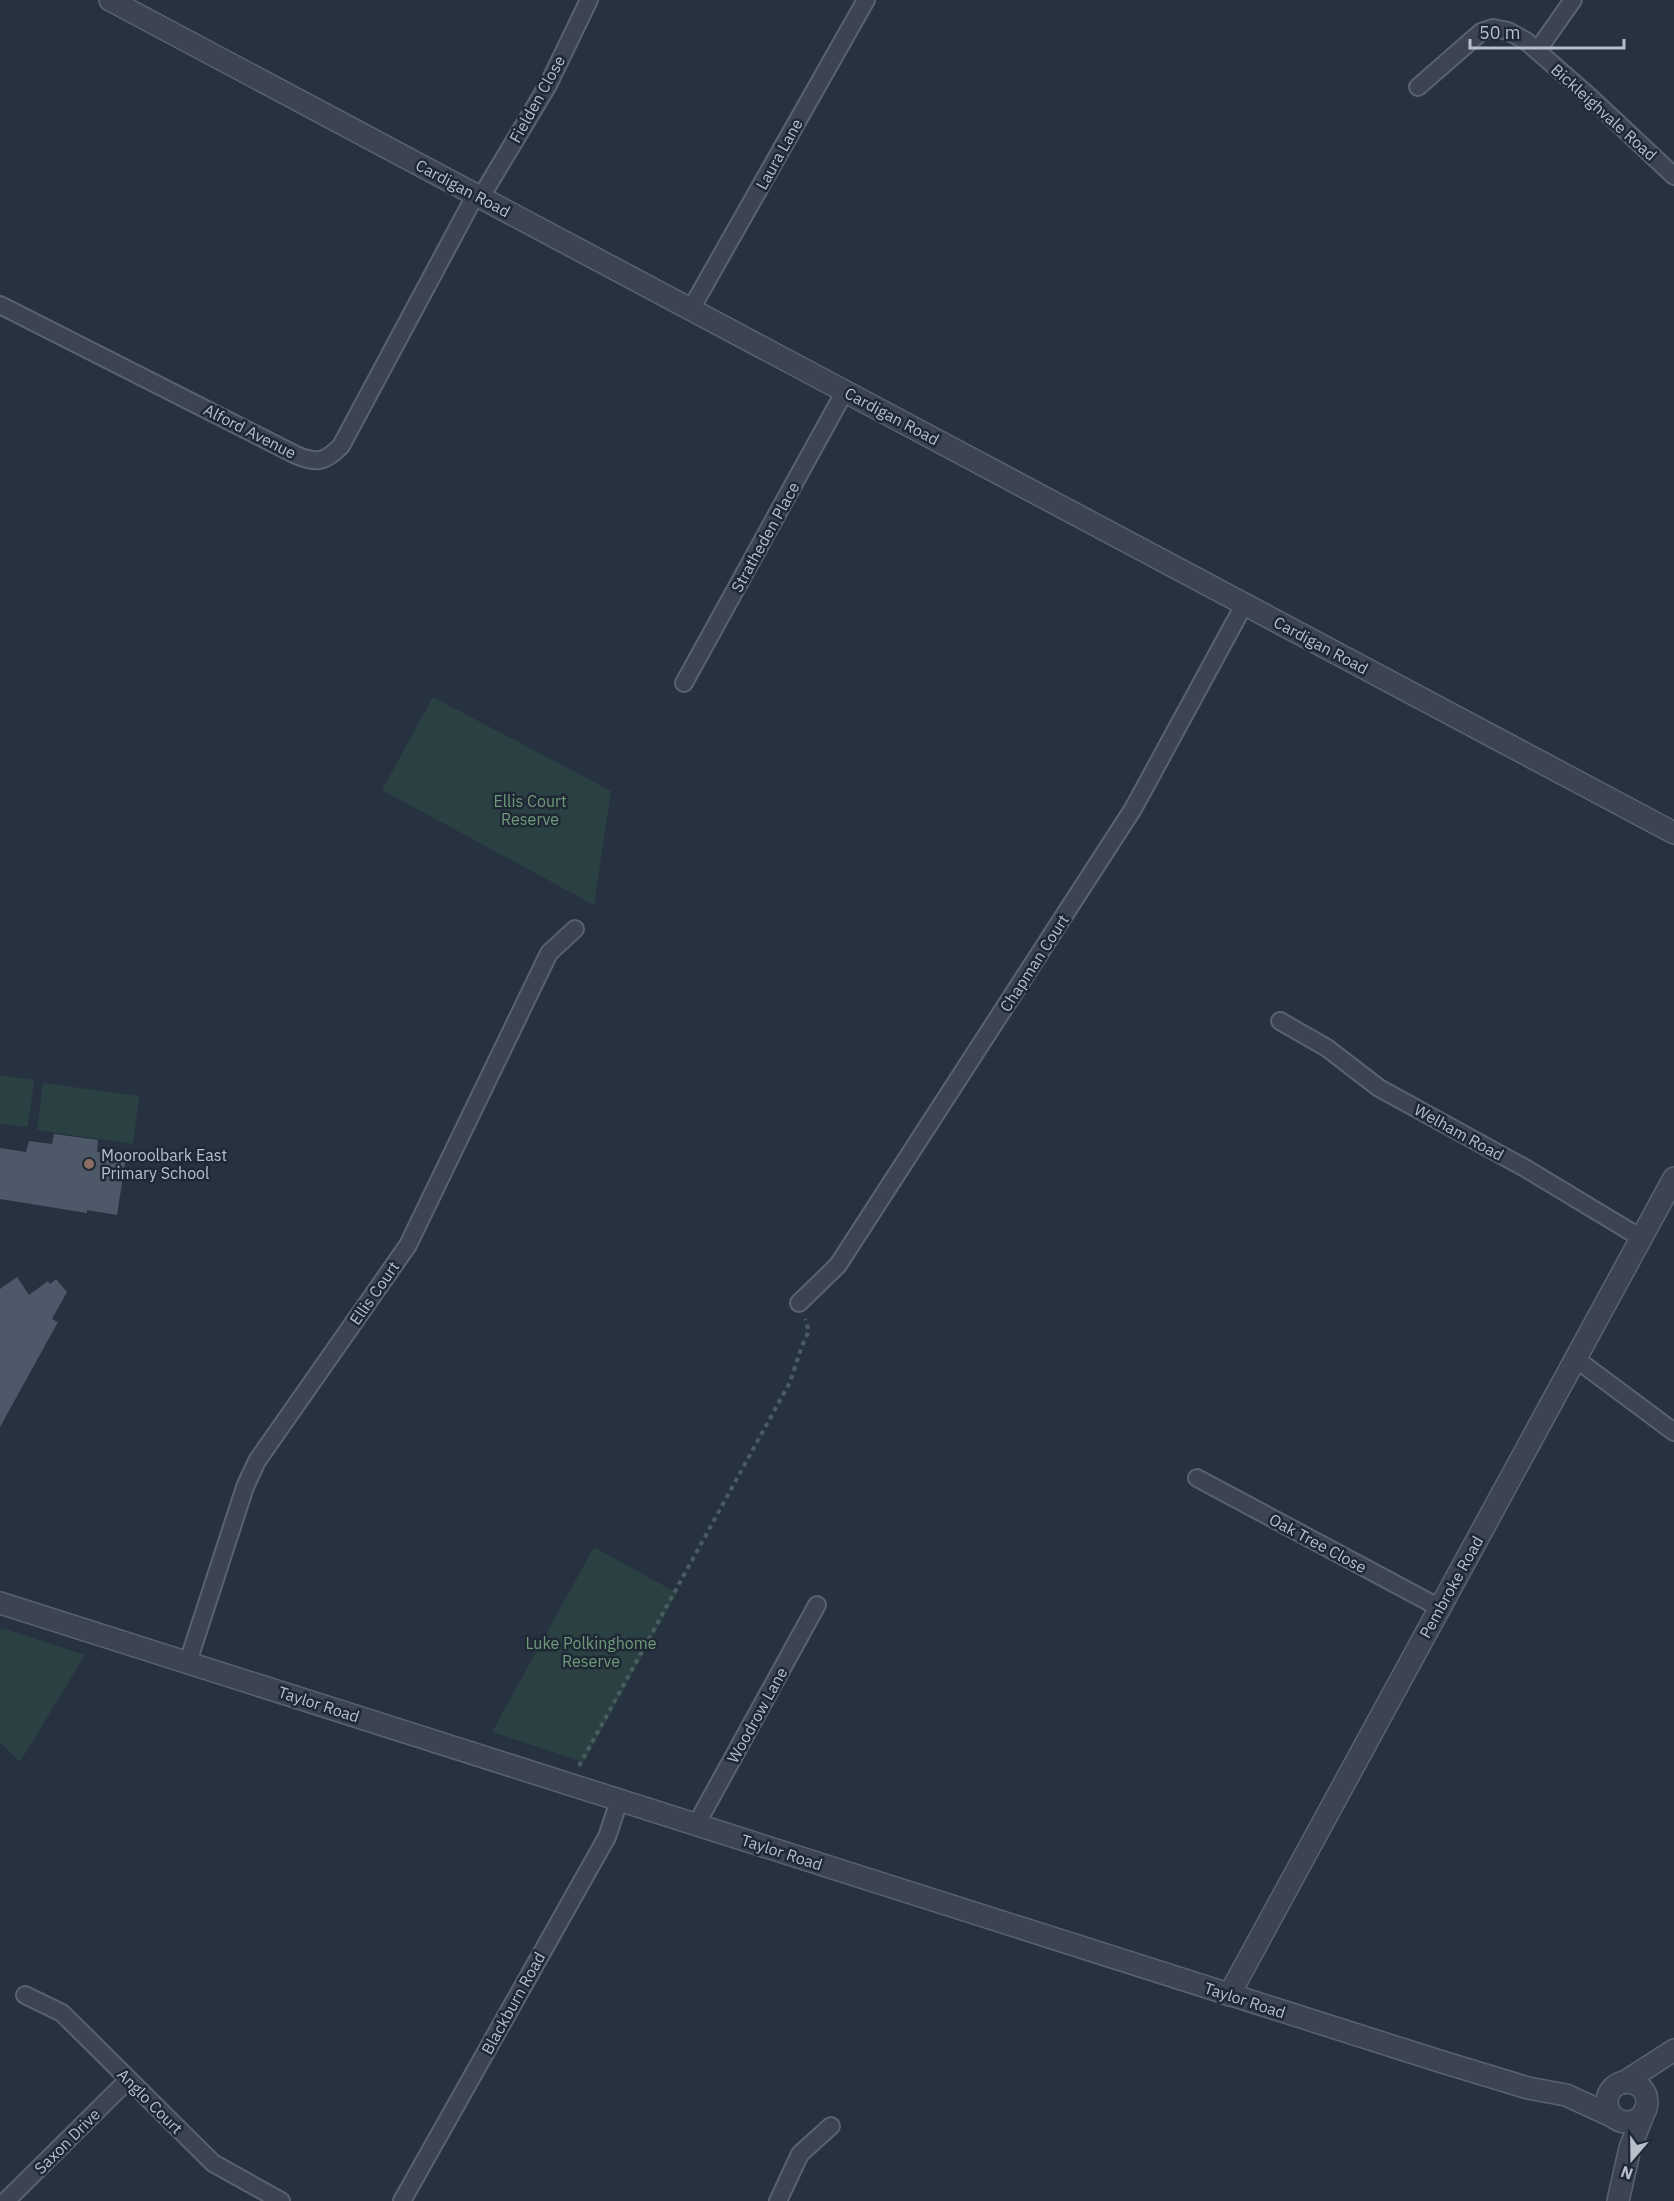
<svg xmlns="http://www.w3.org/2000/svg" width="1674" height="2201" viewBox="0 0 1674 2201" font-family="'IBM Plex Sans',sans-serif">
<style>
.green{fill:#2a4042}
.building{fill:#4d5968}
.lines{fill:none;stroke-linecap:round;stroke-linejoin:round}
.minor-casing{stroke:#59626d;stroke-width:20}
.tertiary-casing{stroke:#59626d;stroke-width:24}
.path{stroke:#495d60;stroke-width:4;stroke-dasharray:4.5 4.5;stroke-linecap:butt}
.minor{stroke:#3b4450;stroke-width:16}
.tertiary{stroke:#3b4450;stroke-width:21}
.education-dot{fill:#8d6e63;stroke:#1f2835;stroke-width:2}
.labels{text-anchor:middle;stroke-width:5;stroke-linejoin:round;paint-order:stroke}
.street-label{font-size:16px;fill:#b7bfca;stroke:#1f2835}
.park-label{font-size:16px;fill:#6f9a79;stroke:#1f2835}
.poi-label{font-size:16px;fill:#b7bfca;stroke:#1f2835;text-anchor:start}
</style>
<rect width="100%" height="100%" fill="#273240"/>
<!-- green -->
<g class="green">
<polygon points="433,697 611,791 594,905 382,790"/>
<polygon points="0,1075 34,1080 28,1127 0,1124"/>
<polygon points="43,1083 139,1096 133,1144 37,1130"/>
<polygon points="594,1547 677,1593 584,1762 492,1732"/>
<polygon points="5,1629 85,1655 20,1762 0,1742 0,1630"/>
</g>
<!-- building -->
<g class="building">
<polygon points="54,1134 98,1140 97,1152 126,1157 117,1215 87,1210 87,1213 0,1199 0,1148 26,1152 29,1141 52,1144"/>
<polygon points="17,1277 29,1295 48,1281 50,1284 56,1279 67,1292 52,1319 58,1322 0,1427 0,1289"/>
</g>
<g class="lines">
<!-- minor casing -->
<g class="minor-casing">
<g id="minor">
<polyline points="1537,51 1573,0"/>
<polyline points="1418,87 1481,32 1493,28 1508,31 1526,41 1590,97 1674,176"/>
<polyline points="481,197 548,85 589,0"/>
<path d="M 0,305 L 296,455 C 317,464 325,462 341,446 L 476,194"/>
<polyline points="691,309 866,0"/>
<polyline points="684,683 845,391"/>
<polyline points="1280,1021 1327,1048 1379,1088 1525,1168 1641,1238"/>
<polyline points="799,1303 838,1265 1133,809 1244,605"/>
<polyline points="1576,1359 1674,1432"/>
<polyline points="1197,1478 1440,1608"/>
<polyline points="188,1662 245,1487 257,1461 408,1245 549,953 575,929"/>
<polyline points="696,1825 817,1605"/>
<polyline points="25,1995 62,2013 213,2163 281,2201"/>
<polyline points="6,2201 128,2080"/>
<polyline points="402,2201 607,1837 619,1801"/>
<polyline points="778,2201 800,2154 831,2126"/>
</g>
</g>
<!-- tertiary casing -->
<g class="tertiary-casing">
<g id="tertiary">
<polyline points="110,0 1674,833"/>
<polyline points="0,1603 1436,2060 1528,2088 1566,2095 1614,2117"/>
<polyline points="1229,1995 1674,1178"/>
<circle cx="1627" cy="2102" r="20"/>
<polyline points="1623,2083 1674,2050"/>
<polyline points="1618,2201 1630,2148 1645,2110"/>
</g>
</g>
<!-- path -->
<polyline class="path" points="579,1766 790,1382 802,1346 809,1331 805,1319"/>
<!-- minor -->
<use href="#minor" class="minor"/>
<!-- tertiary -->
<use href="#tertiary" class="tertiary"/>
</g>
<!-- markers -->
<circle class="education-dot" cx="89" cy="1164" r="6"/>
<g class="labels">
<!-- street labels -->
<g class="street-label">
<text transform="translate(537 99) rotate(-61)" y="6">Fielden Close</text>
<text transform="translate(1604 112) rotate(42)" y="6">Bickleighvale Road</text>
<text transform="translate(779 154) rotate(-61)" y="6">Laura Lane</text>
<text transform="translate(463 188) rotate(28)" y="6">Cardigan Road</text>
<text transform="translate(892 416) rotate(28)" y="6">Cardigan Road</text>
<text transform="translate(250 431) rotate(27)" y="6">Alford Avenue</text>
<text transform="translate(765 537) rotate(-61)" y="6">Stratheden Place</text>
<text transform="translate(1321 645) rotate(28)" y="6">Cardigan Road</text>
<text transform="translate(1034 963) rotate(-57)" y="6">Chapman Court</text>
<text transform="translate(1459 1132) rotate(29)" y="6">Welham Road</text>
<text transform="translate(374 1293) rotate(-55)" y="6">Ellis Court</text>
<text transform="translate(1318 1543) rotate(28)" y="6">Oak Tree Close</text>
<text transform="translate(1451 1587) rotate(-61)" y="6">Pembroke Road</text>
<text transform="translate(319 1704) rotate(18)" y="6">Taylor Road</text>
<text transform="translate(757 1715) rotate(-61)" y="6">Woodrow Lane</text>
<text transform="translate(782 1852) rotate(18)" y="6">Taylor Road</text>
<text transform="translate(1245 2000) rotate(18)" y="6">Taylor Road</text>
<text transform="translate(513 2003) rotate(-61)" y="6">Blackburn Road</text>
<text transform="translate(150 2101) rotate(45)" y="6">Anglo Court</text>
<text transform="translate(67 2141) rotate(-45)" y="6">Saxon Drive</text>
</g>
<!-- park labels -->
<g class="park-label">
<text x="530" y="807">Ellis Court<tspan x="530" dy="18">Reserve</tspan></text>
<text x="591" y="1649">Luke Polkinghome<tspan x="591" dy="18">Reserve</tspan></text>
</g>
<!-- poi labels -->
<g class="poi-label">
<text x="101" y="1161">Mooroolbark East<tspan x="101" dy="18">Primary School</tspan></text>
</g>
</g>
<!-- north arrow -->
<g transform="translate(1632 2159) rotate(200)" stroke="#1f2835" stroke-width="4.5" paint-order="stroke">
<path d="M0-4.5L10 22L0 15L-10 22Z" fill="#b7bfca"/>
<text y="-9" font-size="16" font-weight="bold" text-anchor="middle" fill="#b7bfca">N</text>
</g>
<!-- scale -->
<path d="M1470 39v9h154v-9" fill="none" stroke="#b7bfca" stroke-width="3"/>
<text x="1479" y="39" font-size="18" fill="#b7bfca" stroke="#1f2835" stroke-width="4.5" paint-order="stroke">50 m</text>
</svg>
